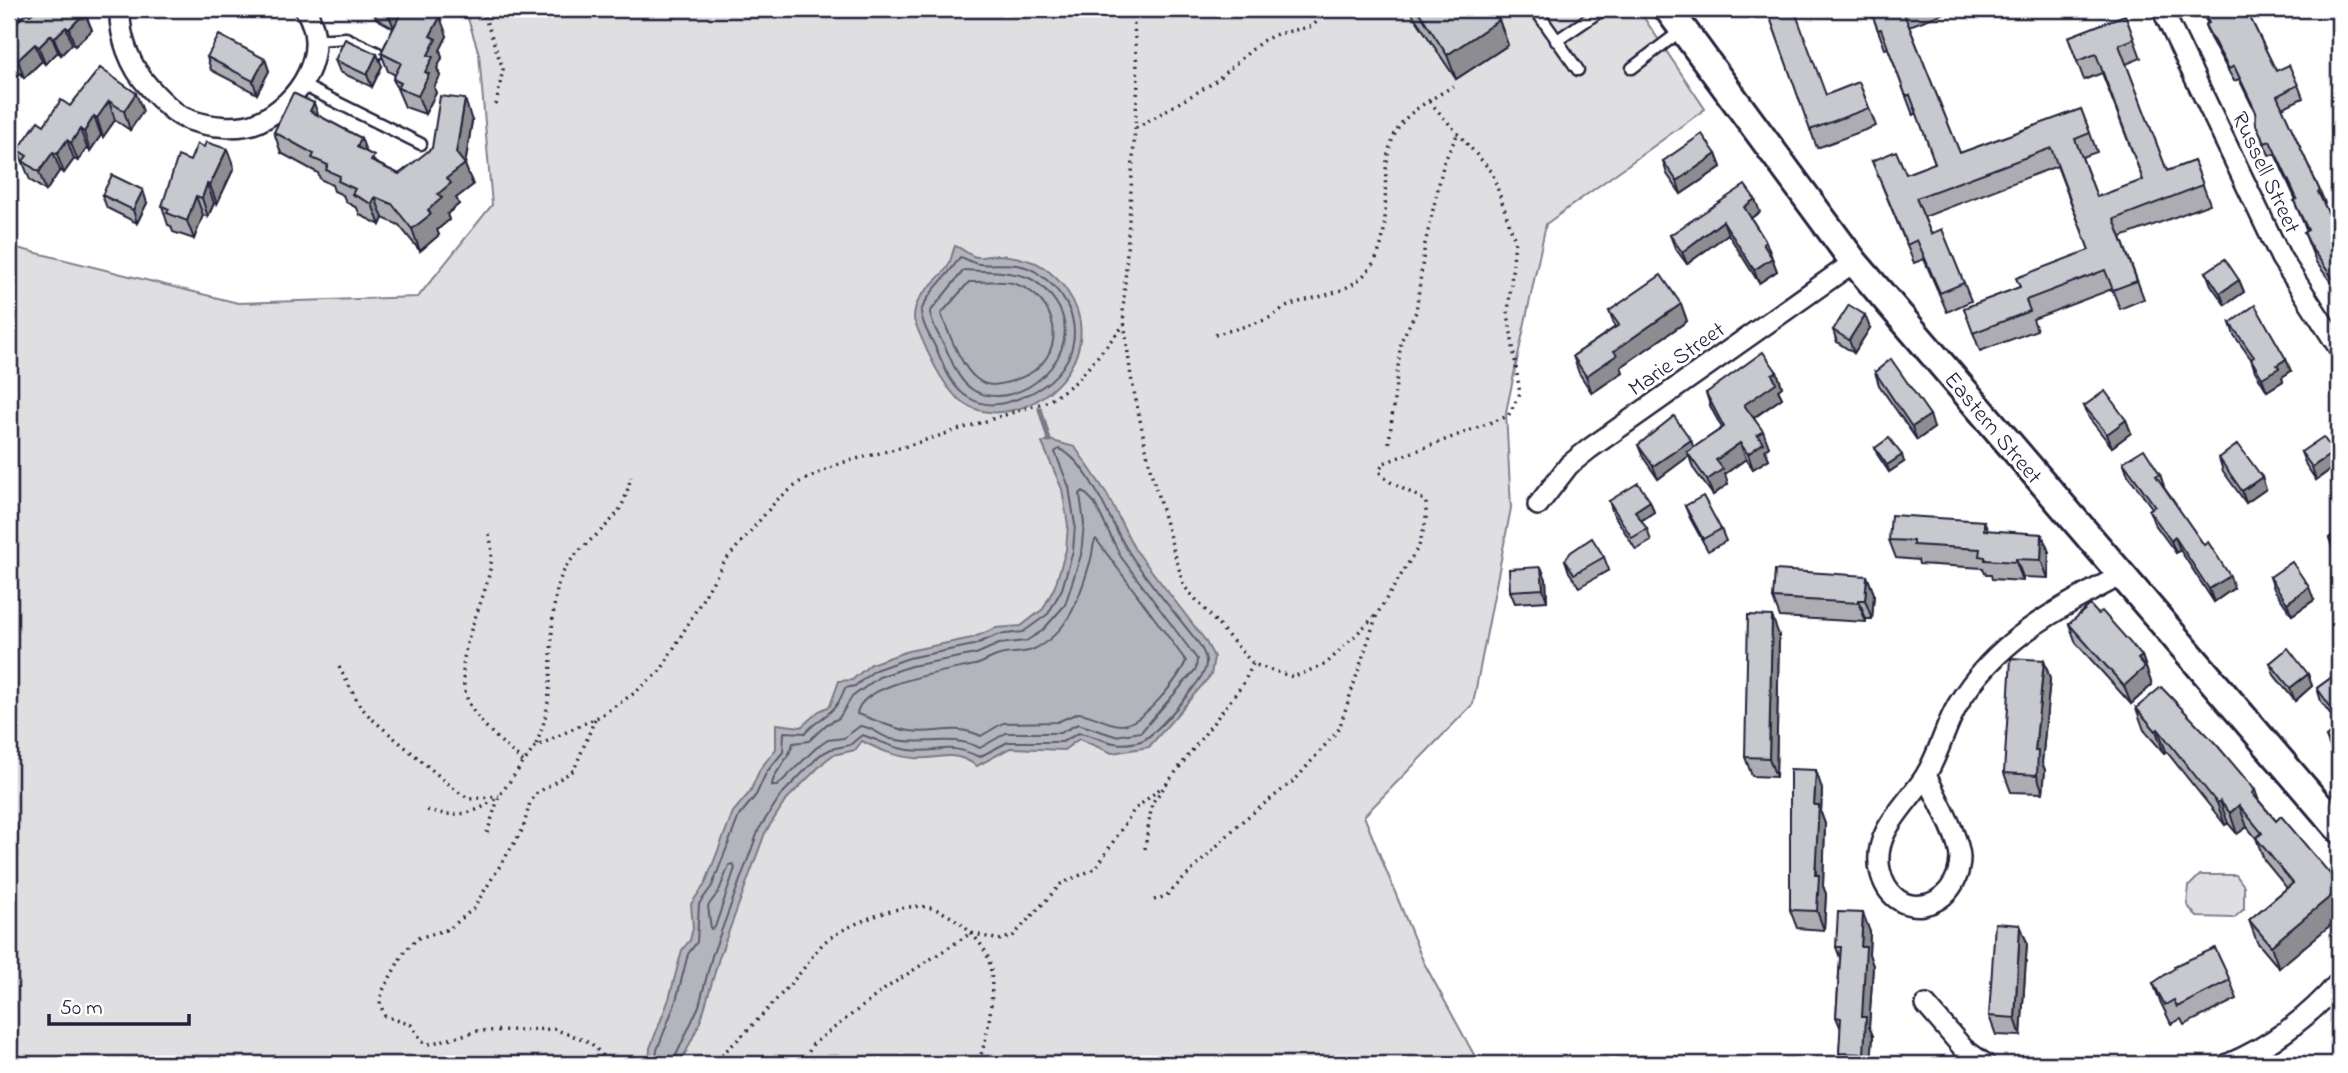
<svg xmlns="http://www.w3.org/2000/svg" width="2348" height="1073" viewBox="0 0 2348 1073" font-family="'Indie Flower',sans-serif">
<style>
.green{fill:#dfdfe2;stroke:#80808e;stroke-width:2}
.water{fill:#b4b4bc;stroke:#7a7a88;stroke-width:2}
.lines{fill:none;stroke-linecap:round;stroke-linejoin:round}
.shore{stroke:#5c5c6f;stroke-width:2}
.stream{stroke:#7a7a88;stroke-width:5}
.lane-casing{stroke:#22223b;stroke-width:15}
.street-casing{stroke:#22223b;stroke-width:24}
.secondary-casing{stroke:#22223b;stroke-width:32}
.path{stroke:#22223b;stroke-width:3.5;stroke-dasharray:2 5;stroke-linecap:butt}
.lane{stroke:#fff;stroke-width:10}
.street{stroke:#fff;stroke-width:19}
.secondary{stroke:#fff;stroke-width:26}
.wall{fill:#acacb2;stroke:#22223b;stroke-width:2}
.shaded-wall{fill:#8c8c91;stroke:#22223b;stroke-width:2}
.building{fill:#c8c8cf;stroke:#22223b;stroke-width:2}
.labels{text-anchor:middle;stroke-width:6;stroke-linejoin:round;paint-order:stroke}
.street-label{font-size:23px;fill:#22223b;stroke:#fff}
</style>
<rect width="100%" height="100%" fill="#fff"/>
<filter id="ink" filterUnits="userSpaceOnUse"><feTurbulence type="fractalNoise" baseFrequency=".0143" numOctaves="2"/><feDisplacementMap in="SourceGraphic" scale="14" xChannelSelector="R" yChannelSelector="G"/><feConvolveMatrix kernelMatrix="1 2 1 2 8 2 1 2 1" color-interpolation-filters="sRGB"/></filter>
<g filter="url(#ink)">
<!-- green -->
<g class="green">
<polygon points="465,9 1638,9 1705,109 1546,224 1506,412 1511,508 1473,704 1364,816 1423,961 1479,1064 9,1064 9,246 238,303 418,297 492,205 479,54"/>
<polygon points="2200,875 2236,875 2244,886 2244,909 2234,918 2197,917 2187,905 2189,886"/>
</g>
<!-- water -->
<g class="water">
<path d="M 955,246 C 962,248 966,253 973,256 C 980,259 987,256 994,255 C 1008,255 1023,258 1036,263 C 1047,268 1061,282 1067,291 C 1117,362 1017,441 962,402 C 941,386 924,345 914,320 C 913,295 933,286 947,268 C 951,262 952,253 955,246 Z"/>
<path d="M 1049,440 L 1075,447 L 1107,494 L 1134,548 L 1205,640 L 1214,657 L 1211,675 L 1149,747 L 1112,753 L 1079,739 L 1064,750 L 1010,748 L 977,766 C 951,748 942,760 914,758 C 893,756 880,750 862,741 L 855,750 L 833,755 L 825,761 L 786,800 L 765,833 L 719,958 L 701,1020 L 686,1052 L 676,1064 L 649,1064 L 650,1048 L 669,999 L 682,950 L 690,940 L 693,928 L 691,904 L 705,884 L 733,812 L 750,792 L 760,769 L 776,749 L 776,724 L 801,727 L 819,711 L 830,706 L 839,681 L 852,680 L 871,664 L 908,651 L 972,638 L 996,628 L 1021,626 L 1043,609 L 1055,586 L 1066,550 L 1068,525 L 1062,489 L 1042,443 Z"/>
</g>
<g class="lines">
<!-- shore -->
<g class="shore">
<path d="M 960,257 C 966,258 971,263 979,264 C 998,266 1018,260 1036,272 C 1094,310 1083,375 1020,398 C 1002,405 987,408 969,398 C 953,389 946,371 939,355 C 933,340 922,327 921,311 C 929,290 948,277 960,257 Z"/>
<path d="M 964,270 C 985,272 1006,270 1027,277 C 1037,281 1049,292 1055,301 C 1091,352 1019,416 973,390 C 959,381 954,366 947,351 C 942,339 931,326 930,312 Z"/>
<path d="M 969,282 C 982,282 999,280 1012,283 C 1051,293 1070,341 1036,369 C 1030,375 1020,378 1012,381 C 999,385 988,388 977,379 C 962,369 948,331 941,314 Z"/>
<path d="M 1083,491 L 1094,502 L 1121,557 L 1197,659 L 1196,669 L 1141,732 L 1115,736 L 1078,724 L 1060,733 L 1006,733 L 980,748 C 951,733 922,747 891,739 C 880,736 873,727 860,726 L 844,738 L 828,740 L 816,748 L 777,786 L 772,786 C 772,773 790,759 793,743 L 809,741 L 827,724 L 839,718 L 852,697 L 879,677 L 911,666 L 976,654 L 999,644 L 1026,641 L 1042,631 L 1065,605 L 1081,555 L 1084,524 L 1080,494 Z"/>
<path d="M 1096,539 L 1186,661 C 1178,680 1142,725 1121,725 C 1107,725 1093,714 1078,713 L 1057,722 L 1003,723 L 981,736 C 956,723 936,735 910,731 C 891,729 875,719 857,714 C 859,683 950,671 975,665 C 984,663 991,657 1000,655 C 1010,652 1021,654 1032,650 C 1070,633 1080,596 1091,559 C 1093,552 1092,545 1096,539 Z"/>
<polygon points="733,864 735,868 715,927 711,929 708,906 719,891 729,865"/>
<path d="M 655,1064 L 657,1050 L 676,1001 L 688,954 L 697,942 L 699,904 L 712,886 L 739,816 L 756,795 L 766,773 L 783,752 L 784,732 L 805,733 C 825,712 834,717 845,688 L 855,686 L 875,670 L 909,658 L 974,645 L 997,635 L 1023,632 L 1048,614 L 1062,589 L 1073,551 L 1075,525 L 1069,487 L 1055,452 L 1059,449 C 1090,461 1111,527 1130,554 C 1151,586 1176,614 1199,644 C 1204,653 1208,659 1205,669 C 1201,682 1153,738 1141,741 C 1111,749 1106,738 1079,733 L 1062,742 L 1008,742 L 979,757 C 947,741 940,754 909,750 C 891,748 879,740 862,735 L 850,745 L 831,749 L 820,755 L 781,795 L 759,829 L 712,956 L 699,1006 L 672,1064"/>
</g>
<!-- stream -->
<polyline class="stream" points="1040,409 1049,440"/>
<!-- lane casing -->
<g class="lane-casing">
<g id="lane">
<polyline points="1535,9 1578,70"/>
<polyline points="315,40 346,38 378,53"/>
<polyline points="1556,41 1603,9"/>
<polyline points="1632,68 1682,30"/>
<polyline points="302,85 421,144"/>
</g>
</g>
<!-- street casing -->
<g class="street-casing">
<g id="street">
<path d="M 120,9 C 119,36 130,67 149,87 C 159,98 175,116 190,120 C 209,127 240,130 258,122 C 300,103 332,52 305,9"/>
<polyline points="2162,9 2281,258 2339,348"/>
<polyline points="1538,505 1569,465 1589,449 1854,262"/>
<path d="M 1926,775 C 1935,795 1960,838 1960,858 C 1959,911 1892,926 1880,870 C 1872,833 1905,807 1924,778 C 1938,757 1944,729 1957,706 C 1995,641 2055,610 2120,576"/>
<polyline points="1926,1005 1964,1049 1985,1064"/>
<path d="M 2228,1064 C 2270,1047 2310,1016 2339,982"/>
</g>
</g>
<!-- secondary casing -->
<g class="secondary-casing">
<polyline id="secondary" points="1668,9 1854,262 2339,829"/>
</g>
<!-- path -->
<g class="path">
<polyline points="482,9 503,69 496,105"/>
<polyline points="1133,9 1138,82 1123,313 1131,377 1151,472 1184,586 1253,664 1293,677 1326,664 1376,615"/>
<polyline points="1136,128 1213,83 1262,41 1277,34 1313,26 1327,9"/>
<path d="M 1215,335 C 1233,329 1254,325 1271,317 C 1276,314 1280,310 1284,308 C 1311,295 1339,298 1363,276 C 1405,235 1368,168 1401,124 C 1413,108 1436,97 1453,86"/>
<polyline points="1389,443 1401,341 1416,312 1425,244 1444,162 1458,133"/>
<path d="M 489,534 C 504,586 448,640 467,698 C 475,722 506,745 524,763"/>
<polyline points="339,667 360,706 372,719 458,792 470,799 499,796"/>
<polyline points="595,719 574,770 537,793 530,802 523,829 473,909 449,929 418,938 404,952 382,992 380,1004 385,1016 411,1025 423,1042 429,1044 478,1031 554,1029 590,1042 610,1064"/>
<path d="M 536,744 C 559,695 545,638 558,586 C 566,553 599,538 618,512 C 625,502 628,488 631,477"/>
<path d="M 427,810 C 452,818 476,815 496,798"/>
<polyline points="487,833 499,796 535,747 600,716 636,692 661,670 725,561 777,500 800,482 841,463 907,446 1049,401 1077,381 1124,325"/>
<polyline points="1145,849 1152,803 1243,684 1253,664"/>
<path d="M 1154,900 L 1166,896 L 1240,823 L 1296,779 L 1339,729 L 1377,614 L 1419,546 L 1426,521 L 1426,502 C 1413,491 1387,485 1379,471 L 1384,463 L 1508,416 L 1520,394 L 1508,313 L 1515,241 L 1492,172 L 1429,101"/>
<path d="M 711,1064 C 743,1037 773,1004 800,973 C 809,962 816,949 827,940 C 847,925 902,902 927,907 C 949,911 973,931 985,951 C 999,973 989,1041 977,1064"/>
<polyline points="802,1064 813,1044 889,986 971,933 999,940 1013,936 1061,884 1096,868 1134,810 1163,786"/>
</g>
<!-- lane -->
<use href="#lane" class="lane"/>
<!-- street -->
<use href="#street" class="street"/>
<!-- secondary -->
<use href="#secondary" class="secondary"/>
</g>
<!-- wall -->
<g class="wall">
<polygon points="9,9 22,17 30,15 85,13 92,30 75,46 72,44 61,55 58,52 45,64 42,61 24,78 11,64 9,58 9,30 14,25 9,19"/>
<polygon points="370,9 411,9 447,36 440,50 442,58 437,68 440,76 434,87 436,93 425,114 405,107 393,79 395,75 388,71 381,53 393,28 377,19 373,11"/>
<polygon points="1409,9 1491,9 1499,20 1508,45 1456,79"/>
<polygon points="1767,9 1826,95 1859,82 1876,126 1817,148"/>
<polygon points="1870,9 1955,9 1909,26 1960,153 2081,109 2097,152 2082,157 2097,197 2143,180 2102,73 2084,80 2068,37 2125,15 2141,58 2126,64 2167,171 2194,161 2210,204 2121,237 2144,299 2120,309 2112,289 2033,319 2037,330 1980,351 1964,308 2020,287 2089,250 2057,166 1924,217 1931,234 1964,283 1971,301 1947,312 1924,259 1914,263 1872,161 1906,174 1935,163 1917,113 1913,115 1888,48 1885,49"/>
<polygon points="2200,9 2246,9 2276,71 2298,85 2303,98 2282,108 2320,191 2325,203 2324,204 2339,235 2339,293 2316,262 2304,232 2307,231 2294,201 2296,200 2275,154 2269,155 2256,125 2256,114 2239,79 2234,81 2210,38 2205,25 2208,24"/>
<polygon points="207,57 265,59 269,71 257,94 211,70"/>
<polygon points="335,60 382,66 372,87 340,72"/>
<polygon points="100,68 143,111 130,130 115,120 103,137 101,135 90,151 87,148 78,161 74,159 64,173 60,170 46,191 30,180 18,150 44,125 70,106"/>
<polygon points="319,116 361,138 366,152 376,163 399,174 472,121 465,165 473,185 456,198 459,204 447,214 449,220 437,230 439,235 420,251 399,225 383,218 380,225 360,215 357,208 346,202 343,195 334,191 332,185 320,179 318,173 281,153 274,132"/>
<polygon points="204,147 227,149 234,168 217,204 214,203 208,217 203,215 194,239 173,232 171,226 168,225 162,206 190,161"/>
<polygon points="1716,154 1721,167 1681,194 1667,174 1663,161"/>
<polygon points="102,195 147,203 137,223 107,208"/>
<polygon points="1760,212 1751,218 1766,242 1777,271 1759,283 1728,234 1687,264 1675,248 1670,235"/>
<polygon points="2206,272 2239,280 2244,292 2225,305 2211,285"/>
<polygon points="1681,304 1687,321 1621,367 1623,372 1592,393 1579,373 1573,356 1615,327 1609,311"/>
<polygon points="2230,323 2291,371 2282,377 2283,381 2267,391 2255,371 2251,359 2234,335"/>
<polygon points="1870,328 1854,353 1837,342 1833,330"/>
<polygon points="1777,372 1782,387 1778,390 1782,398 1754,418 1769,447 1765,450 1769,459 1753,469 1746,459 1725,474 1728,484 1713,495 1693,468 1689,456 1658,479 1643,457 1638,445 1691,440 1693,448 1722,428 1711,408 1706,393"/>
<polygon points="1875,372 1934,428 1917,440 1879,385"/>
<polygon points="2084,406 2126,420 2131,433 2112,447 2089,418"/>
<polygon points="1875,448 1904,462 1889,472 1877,454"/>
<polygon points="2301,452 2338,464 2316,480 2306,465"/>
<polygon points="2219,458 2266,489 2246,503 2223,471"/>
<polygon points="2123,462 2160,474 2164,486 2163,487 2234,588 2214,602 2180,550 2176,553 2154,523 2149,510 2152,508 2128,475"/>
<polygon points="1609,501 1650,501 1654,512 1641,521 1647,529 1651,541 1636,550 1613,513"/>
<polygon points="1685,506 1721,529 1726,541 1708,551 1690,518"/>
<polygon points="1984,521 1988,531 2049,552 2048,578 2023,577 2023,581 1992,579 1991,575 1986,575 1983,568 1919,564 1918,560 1896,558 1889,540"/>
<polygon points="2339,531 2339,558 2333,550 2329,538"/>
<polygon points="1604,557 1609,570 1579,587 1569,572 1565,560"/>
<polygon points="1867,576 1874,594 1872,619 1866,619 1866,622 1780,617 1773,598"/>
<polygon points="2270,577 2314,600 2292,615 2274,589"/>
<polygon points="1546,579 1547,601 1515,603 1510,591"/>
<polygon points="2098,614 2142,656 2152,685 2131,704 2076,643 2069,624"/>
<polygon points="1779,635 1776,777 1752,776 1745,757"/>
<polygon points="2044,660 2050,679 2042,763 2045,770 2043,793 2011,792 2004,773"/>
<polygon points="2270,663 2308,674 2312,686 2295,701 2274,675"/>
<polygon points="2339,672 2339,726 2321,701 2317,688"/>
<polygon points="2136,708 2260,802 2276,821 2337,882 2279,968 2257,942 2249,920 2287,888 2264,860 2256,838 2247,827 2237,834 2228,823 2225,825 2166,751 2164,753 2144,730"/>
<polygon points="2339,727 2339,760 2331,750 2326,737"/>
<polygon points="1822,789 1821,813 1825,824 1823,886 1826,894 1824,930 1797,928 1790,910"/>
<polygon points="2020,925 2027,943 2021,1036 1996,1035 1989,1016"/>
<polygon points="1870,932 1869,954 1873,966 1869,1027 1873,1036 1871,1064 1843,1064 1839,1053 1841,1029 1836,1017 1840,958 1836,947"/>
<polygon points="2230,980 2237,999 2184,1025 2181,1019 2171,1024 2160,1001 2153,983"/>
</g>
<!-- shaded-wall -->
<g class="shaded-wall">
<polygon points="387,9 404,9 394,28 387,10"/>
<polygon points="85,13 92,30 75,46 69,29"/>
<polygon points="440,17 447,36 440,50 442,58 437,68 440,76 434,87 436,93 425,114 418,96 425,72 430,36"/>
<polygon points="1499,20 1508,45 1456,79 1447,55"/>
<polygon points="66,27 72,44 61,55 54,38"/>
<polygon points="51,35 58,52 45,64 39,47"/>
<polygon points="35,44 42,61 24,78 18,60"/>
<polygon points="377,54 382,66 372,87 367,75"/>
<polygon points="265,59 269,71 257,94 253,81"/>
<polygon points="136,93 143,111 130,130 124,111"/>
<polygon points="465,99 472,121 465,165 473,185 456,198 459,204 447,214 449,220 437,230 439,235 420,251 412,229 428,210 438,194 456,153"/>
<polygon points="109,101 115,120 103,137 97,118"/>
<polygon points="314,103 322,125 310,111"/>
<polygon points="94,116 101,135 90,151 84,132"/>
<polygon points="80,129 87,148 78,161 71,143"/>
<polygon points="361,138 369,159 357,147"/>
<polygon points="67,140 74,159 64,173 57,154"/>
<polygon points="227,149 234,168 217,204 210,185"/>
<polygon points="53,152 60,170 46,191 39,172"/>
<polygon points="1716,154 1721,167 1681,194 1677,181"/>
<polygon points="207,184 214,203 208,217 202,198"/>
<polygon points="143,190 147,203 137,223 133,210"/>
<polygon points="196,196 203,215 194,239 187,221"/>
<polygon points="375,197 383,218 380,225 372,204"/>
<polygon points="1755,199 1760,212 1748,220 1744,207"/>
<polygon points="1723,221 1728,234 1687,264 1682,252"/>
<polygon points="1766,242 1771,255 1768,257 1763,244"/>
<polygon points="1772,258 1777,271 1759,283 1754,270"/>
<polygon points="2339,278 2339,293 2335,281"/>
<polygon points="2239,280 2244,292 2225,305 2220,293"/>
<polygon points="1681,304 1687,321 1621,367 1623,372 1592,393 1586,376 1614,351"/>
<polygon points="1865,315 1870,328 1854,353 1849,340"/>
<polygon points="2286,359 2291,371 2282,377 2283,381 2267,391 2262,378 2277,365"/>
<polygon points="1777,372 1782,387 1778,390 1782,398 1750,420 1744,405 1772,374"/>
<polygon points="1930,415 1934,428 1917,440 1912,427"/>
<polygon points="2126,420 2131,433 2112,447 2107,434"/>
<polygon points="1763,431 1769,447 1765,450 1769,459 1753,469 1748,454 1757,435"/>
<polygon points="1691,440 1695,452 1687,452 1689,456 1658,479 1653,466"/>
<polygon points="1740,443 1746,459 1725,474 1728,484 1713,495 1707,480 1716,460"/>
<polygon points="2334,452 2338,464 2316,480 2312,467"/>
<polygon points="1902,455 1904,462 1889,472 1887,465"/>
<polygon points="2262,477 2266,489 2246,503 2242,491"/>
<polygon points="1650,501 1654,512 1639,522 1635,511"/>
<polygon points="2042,534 2049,552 2048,578 2041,560"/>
<polygon points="2175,537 2180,550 2176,553 2171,541"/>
<polygon points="2016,559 2023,577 2023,581 2016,562"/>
<polygon points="1541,567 1546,579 1547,601 1543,589"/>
<polygon points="1867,576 1874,594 1872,619 1865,600"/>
<polygon points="2230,576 2234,588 2214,602 2209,589"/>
<polygon points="2309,587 2314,600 2292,615 2287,603"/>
<polygon points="1859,600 1866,619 1866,622 1859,603"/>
<polygon points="1772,616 1779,635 1776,777 1769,758"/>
<polygon points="2142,656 2152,685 2131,704 2124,686 2138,659"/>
<polygon points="2044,660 2050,679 2042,763 2045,770 2043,793 2037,775 2035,751"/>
<polygon points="2308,674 2312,686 2295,701 2290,688"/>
<polygon points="2339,710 2339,726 2335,713"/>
<polygon points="2158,729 2166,751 2164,753 2156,731"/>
<polygon points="1816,770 1822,789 1821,813 1825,824 1823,886 1826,894 1824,930 1817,911 1814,805"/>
<polygon points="2255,790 2263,812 2252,793"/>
<polygon points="2220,801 2228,823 2225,825 2217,803"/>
<polygon points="2239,805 2247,827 2237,834 2230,813"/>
<polygon points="2337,882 2339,889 2339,918 2279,968 2271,946"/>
<polygon points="1863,913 1870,932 1869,954 1873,966 1869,1027 1873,1036 1871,1064 1867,1064 1864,1054 1862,1017 1861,947"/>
<polygon points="2020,925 2027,943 2021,1036 2015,1018"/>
</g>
<!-- building -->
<g class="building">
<polygon points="9,9 18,9 21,18 27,13 30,15 37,9 82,9 85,13 69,29 66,27 54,38 51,35 39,47 35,44 18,60 9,51 9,43 10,42 9,40 9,30 20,19"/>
<polygon points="403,9 411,9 418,12 420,9 423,9 440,17 430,36 436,39 428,55 433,57 425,72 429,74 418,96 398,88 401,83 393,79 401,63 381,53"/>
<polygon points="1417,9 1491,9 1499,20 1447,55"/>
<polygon points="1767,9 1794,9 1826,95 1859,82 1869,108 1810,130"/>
<polygon points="1870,9 1902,9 1960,153 2081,109 2090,133 2075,139 2097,197 2143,180 2096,54 2077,61 2068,37 2125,15 2134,39 2119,45 2167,171 2194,161 2203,185 2114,219 2137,281 2113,290 2105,270 2026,300 2030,311 1973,333 1964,308 2020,287 2016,278 2089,250 2051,148 1916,198 1931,234 1942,229 1964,283 1940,293 1917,240 1907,245 1872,161 1896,151 1906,174 1935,163 1910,95 1906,96 1881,29 1878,30"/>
<polygon points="2202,9 2246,9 2276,71 2289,65 2298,85 2277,96 2320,191 2318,192 2339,235 2339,278 2335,281 2312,249 2304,232 2308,230 2294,201 2297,199 2294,192 2270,141 2265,143 2256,125 2255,110 2234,66 2229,69 2205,25 2209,23"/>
<polygon points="219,35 265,59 253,81 207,57"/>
<polygon points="345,39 377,54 367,75 335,60"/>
<polygon points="100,68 136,93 124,111 109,101 97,118 94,116 84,132 80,129 71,143 67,140 57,154 53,152 39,172 23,161 27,156 18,150 38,121 44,125 61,100 70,106"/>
<polygon points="293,93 314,103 310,111 361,138 357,147 374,156 371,161 399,174 432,148 440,96 465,99 456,153 465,164 447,178 451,183 438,194 442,198 428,210 431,214 412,229 392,204 375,197 372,204 352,194 355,189 338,181 340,176 326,170 328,165 312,158 314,154 274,132"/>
<polygon points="1702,134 1716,154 1677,181 1663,161"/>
<polygon points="206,142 227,149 210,185 207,184 202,198 196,196 187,221 167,213 169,209 162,206 178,156 190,161 197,144 204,147"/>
<polygon points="112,175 143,190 133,210 102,195"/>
<polygon points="1745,185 1755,199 1744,207 1766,242 1763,244 1772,258 1754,270 1723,221 1682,252 1670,235"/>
<polygon points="2225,259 2239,280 2220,293 2206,272"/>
<polygon points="1661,275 1681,304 1614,351 1617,355 1586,376 1573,356 1619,325 1609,311"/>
<polygon points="1849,305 1865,315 1849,340 1833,330"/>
<polygon points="2255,305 2286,359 2277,365 2279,368 2262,378 2251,359 2254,357 2230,323"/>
<polygon points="1763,352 1777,372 1772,374 1776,383 1744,405 1763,431 1757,435 1763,443 1748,454 1740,443 1716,460 1723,469 1707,480 1687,452 1724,427 1706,393"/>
<polygon points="1891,359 1930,415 1912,427 1875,372"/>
<polygon points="2105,391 2126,420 2107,434 2084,406"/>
<polygon points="1674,416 1691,440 1653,466 1638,445"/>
<polygon points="2323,437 2334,452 2312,467 2301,452"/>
<polygon points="1889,438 1902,455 1887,465 1875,448"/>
<polygon points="2238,444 2262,477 2242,491 2219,458"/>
<polygon points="2144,449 2160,474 2156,476 2204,545 2208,542 2230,576 2209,589 2175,537 2171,541 2149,510 2155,506 2123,462"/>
<polygon points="1638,483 1650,501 1635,511 1647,529 1632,538 1609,501"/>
<polygon points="1703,496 1721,529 1703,539 1685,506"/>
<polygon points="1891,515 1984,521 1984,530 2042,534 2041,560 2016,559 2016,562 1985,560 1985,557 1979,556 1980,549 1913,545 1913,541 1889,540"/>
<polygon points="2339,531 2339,551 2329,538"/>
<polygon points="1592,538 1604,557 1574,574 1565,560 1571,552"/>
<polygon points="2292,562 2309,587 2287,603 2270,577"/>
<polygon points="1541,567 1543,589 1510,591 1509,569"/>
<polygon points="1775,570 1867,576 1865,600 1859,600 1859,603 1773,598"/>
<polygon points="2090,605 2098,614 2102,611 2142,656 2138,659 2145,667 2124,686 2069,624"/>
<polygon points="1748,615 1772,616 1769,758 1745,757"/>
<polygon points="2288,648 2308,674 2290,688 2270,663"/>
<polygon points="2011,658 2044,660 2035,751 2038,751 2037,775 2004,773"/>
<polygon points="2339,672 2339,710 2335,713 2317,688"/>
<polygon points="2161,687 2216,744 2255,790 2252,793 2276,821 2281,816 2337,882 2337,891 2271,946 2249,920 2293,883 2256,838 2262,833 2239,805 2230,813 2220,801 2217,803 2158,729 2156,731 2136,708"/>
<polygon points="2339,727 2339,754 2326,737"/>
<polygon points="1790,769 1816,770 1814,805 1819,805 1815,875 1819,875 1817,911 1790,910"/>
<polygon points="1838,912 1863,913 1861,947 1866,947 1862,1017 1866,1017 1864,1054 1839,1053 1841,1018 1836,1017 1841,947 1836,947"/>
<polygon points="1995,923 2020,925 2015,1018 1989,1016"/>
<polygon points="2215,948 2230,980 2177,1007 2174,1000 2165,1005 2153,983 2175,968 2174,966"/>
</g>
</g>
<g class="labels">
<!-- street labels -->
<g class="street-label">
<text transform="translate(2267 172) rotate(65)" y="8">Russell Street</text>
<text transform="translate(1676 358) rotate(-35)" y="8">Marie Street</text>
<text transform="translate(1994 427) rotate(50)" y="8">Eastern Street</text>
</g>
</g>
<!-- margin -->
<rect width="2348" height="1073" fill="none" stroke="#fff" stroke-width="35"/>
<rect x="18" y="18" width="2313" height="1038" fill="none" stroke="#22223b" stroke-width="2.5" filter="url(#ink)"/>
<!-- scale -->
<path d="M49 1014v10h140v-10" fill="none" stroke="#22223b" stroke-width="3.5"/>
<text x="60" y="1014" font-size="21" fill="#22223b" stroke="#ffffff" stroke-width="5" paint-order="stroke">50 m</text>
</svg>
